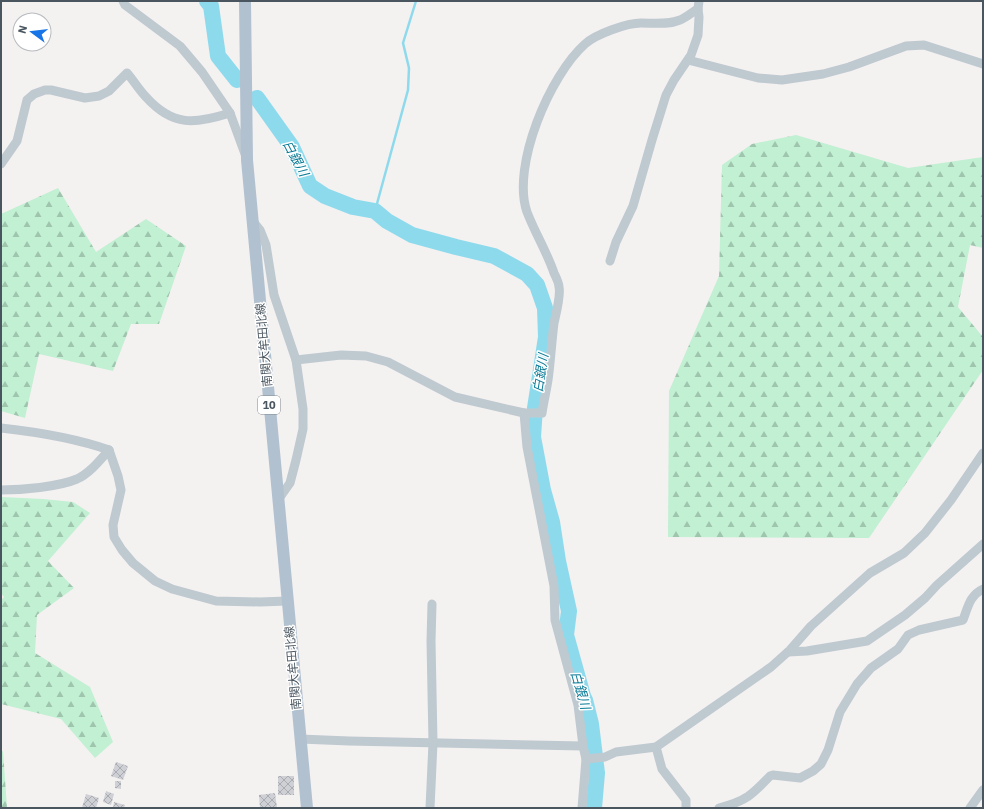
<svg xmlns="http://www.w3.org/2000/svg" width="984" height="809" viewBox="0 0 984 809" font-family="'IBM Plex Sans','Noto Sans JP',sans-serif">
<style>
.forest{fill:url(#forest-firs)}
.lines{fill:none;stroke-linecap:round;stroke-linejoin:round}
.stream{stroke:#8edaed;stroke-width:2.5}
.river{stroke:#8edaed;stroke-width:16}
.building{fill:url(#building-cross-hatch)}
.minor{stroke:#bfc9d0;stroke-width:9}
.major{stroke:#b1c1d0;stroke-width:12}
.labels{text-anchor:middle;stroke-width:3;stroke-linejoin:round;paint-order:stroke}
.shield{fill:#fff;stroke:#80888f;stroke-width:1}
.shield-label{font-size:11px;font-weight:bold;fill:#49555f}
.street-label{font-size:12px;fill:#49555f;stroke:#fff}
.water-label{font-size:13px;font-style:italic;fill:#0c7c97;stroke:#fff}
</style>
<defs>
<pattern id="forest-firs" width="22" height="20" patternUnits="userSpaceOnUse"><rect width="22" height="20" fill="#c1f0d2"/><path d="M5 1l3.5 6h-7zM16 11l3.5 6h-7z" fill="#9fc5ae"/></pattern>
<pattern id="building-cross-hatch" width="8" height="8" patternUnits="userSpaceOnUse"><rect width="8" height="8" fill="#ced0d6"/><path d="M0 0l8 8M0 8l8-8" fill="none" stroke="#a9acb1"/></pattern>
</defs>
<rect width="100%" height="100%" fill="#f4f1f1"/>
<!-- forest -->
<g class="forest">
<polygon points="796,135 908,168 983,157 983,248 970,245 958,307 983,337 983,370 869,538 668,537 669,391 719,276 722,165 752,144"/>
<polygon points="58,188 96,252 146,219 186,246 159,324 131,324 113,371 39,354 25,418 1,411 1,214"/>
<polygon points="1,497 43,499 73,502 90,513 48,561 74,588 37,615 35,653 90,687 113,742 95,758 61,719 1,704 1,600 4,597 1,593"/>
<polygon points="3,751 7,808 1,808 1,752"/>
</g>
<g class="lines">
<!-- stream -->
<polyline class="stream" points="375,211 408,90 409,68 403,43 416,1"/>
<!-- river -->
<g class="river">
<polyline points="207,1 211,6 218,56 237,80"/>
<polyline points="257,98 292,147 310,186 325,196 353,207 375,211 387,221 412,235 456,247 494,256 527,274 537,285 545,308 546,337 535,408 533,437 543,490 552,522 558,561 569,611 566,635 583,696 585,700 591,724 597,773 594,808"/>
</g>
</g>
<!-- building -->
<g class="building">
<polygon points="116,762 128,766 123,780 111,776"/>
<rect x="278" y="776" width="16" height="19"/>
<polygon points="115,781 121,781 121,789 115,788"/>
<polygon points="106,791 114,794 111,805 103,802"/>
<polygon points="275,793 277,808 260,808 259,795"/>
<polygon points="86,794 99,798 96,808 82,808"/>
<polygon points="114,802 125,805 124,808 113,808"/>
</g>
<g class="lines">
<!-- minor -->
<g class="minor">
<polyline points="123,1 125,5 180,46 202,72 230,113 245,154"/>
<polyline points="688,60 758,78 782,80 823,74 849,67 906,46 924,45 983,64"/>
<path d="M 1,164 L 17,141 L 27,100 L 34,94 L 45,90 L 51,90 L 85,98 L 99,96 L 109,91 L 127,73 C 134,81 139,90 146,97 C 173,127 195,124 230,113"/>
<polyline points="252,220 260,230 266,245 274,295 296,360 303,409 303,429 296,460 290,483 278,500"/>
<polyline points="610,261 616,242 633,206 652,140 666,95 674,80 691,55 698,35 699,17 698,9 699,1"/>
<polyline points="296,360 341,355 366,356 388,362 455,397 524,413"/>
<path d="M 1,428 C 37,432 75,438 109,450"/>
<polyline points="109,450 118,476 121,490 113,525 114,537 122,550 133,563 155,581 172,589 216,601 260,602 287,601"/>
<path d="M 1,490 C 22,490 58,487 77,479 C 90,473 100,460 109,450"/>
<polyline points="788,652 807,651 867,641 905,615 925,598 937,585 983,544"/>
<polyline points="300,739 349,741 583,746"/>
<polyline points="656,747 662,769 686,800 686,808"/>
<polyline points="586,759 605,757 616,752 656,747 771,667 790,650 811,626 870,573 904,553 925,533 951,500 983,453"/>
<polyline points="430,808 433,743 431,641 432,604"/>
<path d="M 582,808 L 586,759 L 583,746 L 578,705 L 555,620 L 554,586 L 527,447 L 524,413 L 542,413 C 544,399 548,385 549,372 C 551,355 552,339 554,323 C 556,314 561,295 559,287 C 559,283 556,277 554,273 C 547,252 535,233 527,212 C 511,166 550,75 585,44 C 596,34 627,23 641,23 C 654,23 668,25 680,20 C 686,18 692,12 698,9"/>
<path d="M 719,808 C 746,801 752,795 770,776 L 773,775 L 800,778 L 813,771 L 821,764 L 828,750 L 840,712 L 857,684 L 871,668 L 898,649 L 908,635 L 919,630 L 963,620 C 968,607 970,595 983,589"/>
<polyline points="970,808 983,790"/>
</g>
<!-- major -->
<polyline class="major" points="245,1 247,160 307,808"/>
</g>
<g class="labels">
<!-- shield labels -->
<rect class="shield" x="258" y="396" width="22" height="18" rx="3"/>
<g class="shield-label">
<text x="269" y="409">10</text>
</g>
<!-- street labels -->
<g class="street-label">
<text transform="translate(264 345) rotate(-95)" y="4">南関大牟田北線</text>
<text transform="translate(293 668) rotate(-95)" y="4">南関大牟田北線</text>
</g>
<!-- water labels -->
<g class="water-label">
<text transform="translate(296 158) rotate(62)" y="5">白銀川</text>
<text transform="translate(540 373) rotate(-81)" y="5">白銀川</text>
<text transform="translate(581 690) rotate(74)" y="5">白銀川</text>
</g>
</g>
<!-- border -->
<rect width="984" height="809" fill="none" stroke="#49555f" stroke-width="4"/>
<!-- north arrow -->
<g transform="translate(32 32) rotate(285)"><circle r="19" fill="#ffffff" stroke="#b6bbbf"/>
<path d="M0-3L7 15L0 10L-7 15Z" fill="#1875e7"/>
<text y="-6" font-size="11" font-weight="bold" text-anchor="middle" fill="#49555f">N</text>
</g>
</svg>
